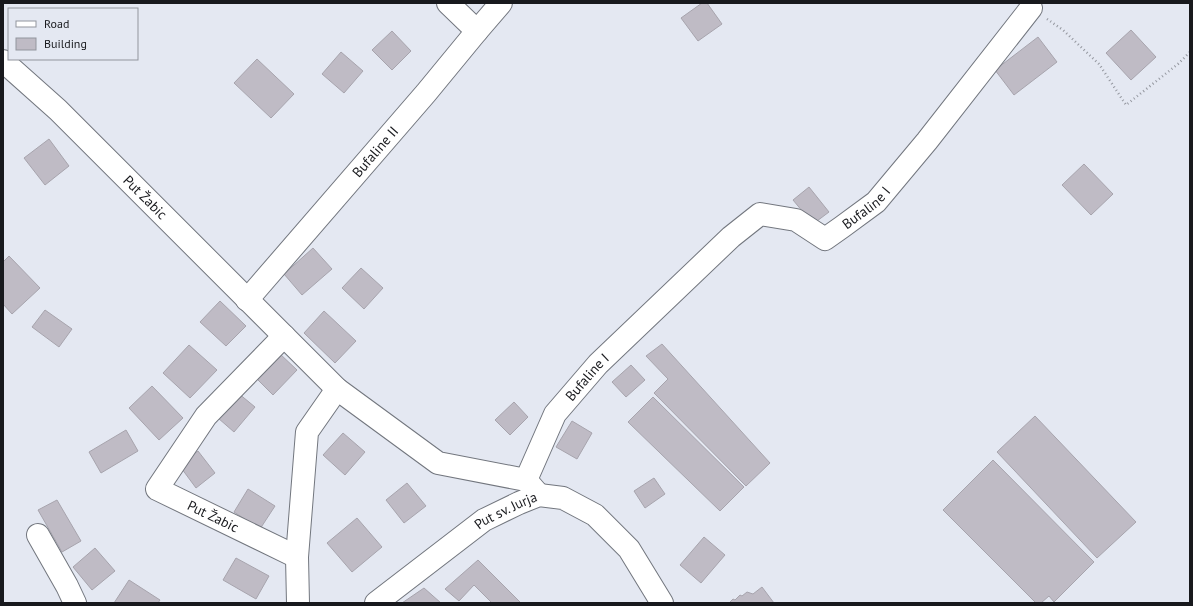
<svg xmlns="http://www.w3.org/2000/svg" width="1193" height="606" viewBox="0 0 1193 606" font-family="'PT Sans',sans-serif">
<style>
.building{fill:#bfbbc5;stroke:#a7a4ad}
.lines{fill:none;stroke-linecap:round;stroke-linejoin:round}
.minor-casing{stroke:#72767e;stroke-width:24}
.path{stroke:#9598a0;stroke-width:2.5;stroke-dasharray:1 3;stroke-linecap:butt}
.minor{stroke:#fff;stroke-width:22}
.labels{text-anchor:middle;stroke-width:3;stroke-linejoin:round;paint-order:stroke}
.street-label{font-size:14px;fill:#18191d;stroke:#e4e8f2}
</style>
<rect width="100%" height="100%" fill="#e4e8f2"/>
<!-- building -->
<g class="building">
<polygon points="702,3 707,3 722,24 698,41 681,18"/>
<polygon points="1131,30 1156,57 1131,80 1106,53"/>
<polygon points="392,31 411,51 392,70 372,50"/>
<polygon points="1038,37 1057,62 1014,95 995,70"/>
<polygon points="341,52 363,71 344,93 322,74"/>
<polygon points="257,59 294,94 271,118 234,83"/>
<polygon points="49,139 69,166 45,185 24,158"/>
<polygon points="1084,164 1113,194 1091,215 1062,185"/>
<polygon points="809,187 829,212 813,224 793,200"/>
<polygon points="313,248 332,269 302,295 284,274"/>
<polygon points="9,256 40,288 12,314 3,304 3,262"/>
<polygon points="361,268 383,288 364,309 342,288"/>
<polygon points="220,301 246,326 226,346 200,322"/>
<polygon points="45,310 72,329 59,347 32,327"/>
<polygon points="324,311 356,341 335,363 304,333"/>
<polygon points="662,344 770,463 746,486 654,393 668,379 646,356"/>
<polygon points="189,345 217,370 190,398 163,373"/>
<polygon points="279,353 297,370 273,395 255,377"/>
<polygon points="631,365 645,380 626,397 612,382"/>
<polygon points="152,386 183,418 159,440 129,408"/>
<polygon points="238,393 255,407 234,432 218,418"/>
<polygon points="653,397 744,487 720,511 628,422"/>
<polygon points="514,402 528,417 510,435 495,420"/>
<polygon points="1035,416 1136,522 1097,558 997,452"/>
<polygon points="572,421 592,433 577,459 556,447"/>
<polygon points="126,430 138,451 101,473 89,452"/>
<polygon points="343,433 365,452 345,475 323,455"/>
<polygon points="198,451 215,473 196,488 179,465"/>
<polygon points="993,460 1094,562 1054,602 1049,596 1041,603 1036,603 943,510"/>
<polygon points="654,478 665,494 645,508 634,491"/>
<polygon points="407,483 426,506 404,523 386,500"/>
<polygon points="248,489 275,506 260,529 234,512"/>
<polygon points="57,500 81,541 62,552 38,510"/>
<polygon points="357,518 382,547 352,572 327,543"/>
<polygon points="704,537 725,555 701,583 680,565"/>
<polygon points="95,548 115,571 92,590 73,567"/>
<polygon points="236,558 269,576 256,599 223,580"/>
<polygon points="478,560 521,603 492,603 474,585 459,601 445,589"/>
<polygon points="129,580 160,600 158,603 114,603"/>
<polygon points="762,587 774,603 729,603 733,599 735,600 740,595 742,596 747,592 753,594"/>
<polygon points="424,588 441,603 402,603"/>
</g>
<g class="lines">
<!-- minor casing -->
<g class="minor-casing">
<g id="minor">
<polyline points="448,3 477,31"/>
<path id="s1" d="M 3,61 L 58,110 L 337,389 L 438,463 L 526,480 L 539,495"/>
<path id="s2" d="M 247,300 L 426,93 L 477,31 L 501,3"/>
<path id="s3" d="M 284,336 L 206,416 L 157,489 L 297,557"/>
<path id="s4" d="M 526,480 L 555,414 L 598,364 L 731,237 L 760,214 L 796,220 L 825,239 L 842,227 L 876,202 L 927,141 L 1031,8"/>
<polyline points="38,535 67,586 75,603"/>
<polyline points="298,603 297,557 307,432 337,389"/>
<path id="s5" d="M 376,603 L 484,520 L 519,503 L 539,495 L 563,498 L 595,515 L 629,549 L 662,603"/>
</g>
</g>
<!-- path -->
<polyline class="path" points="1047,19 1063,30 1099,64 1126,105 1178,64 1190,52"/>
<!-- minor -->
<use href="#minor" class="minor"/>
</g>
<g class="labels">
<!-- street labels -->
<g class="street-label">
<text dy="5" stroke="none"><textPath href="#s2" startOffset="196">Bufaline II</textPath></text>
<text dy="5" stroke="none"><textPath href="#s1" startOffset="197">Put Žabic</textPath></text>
<text dy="5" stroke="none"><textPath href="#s4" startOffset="482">Bufaline I</textPath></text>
<text dy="5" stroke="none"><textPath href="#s4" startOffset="121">Bufaline I</textPath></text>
<text dy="5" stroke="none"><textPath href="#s5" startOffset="160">Put sv. Jurja</textPath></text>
<text dy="5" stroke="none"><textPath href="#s3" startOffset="262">Put Žabic</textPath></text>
</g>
</g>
<!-- border -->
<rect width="1193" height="606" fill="none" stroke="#18191d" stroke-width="8"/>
<!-- legend -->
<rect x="8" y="8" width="130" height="52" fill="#e4e8f2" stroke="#92959d"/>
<rect x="16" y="21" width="20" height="6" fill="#ffffff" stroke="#92959d"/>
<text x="44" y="28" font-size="12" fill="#18191d">Road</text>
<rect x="16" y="38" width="20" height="12" fill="#bfbbc5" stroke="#92959d"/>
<text x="44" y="48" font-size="12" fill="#18191d">Building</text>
</svg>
